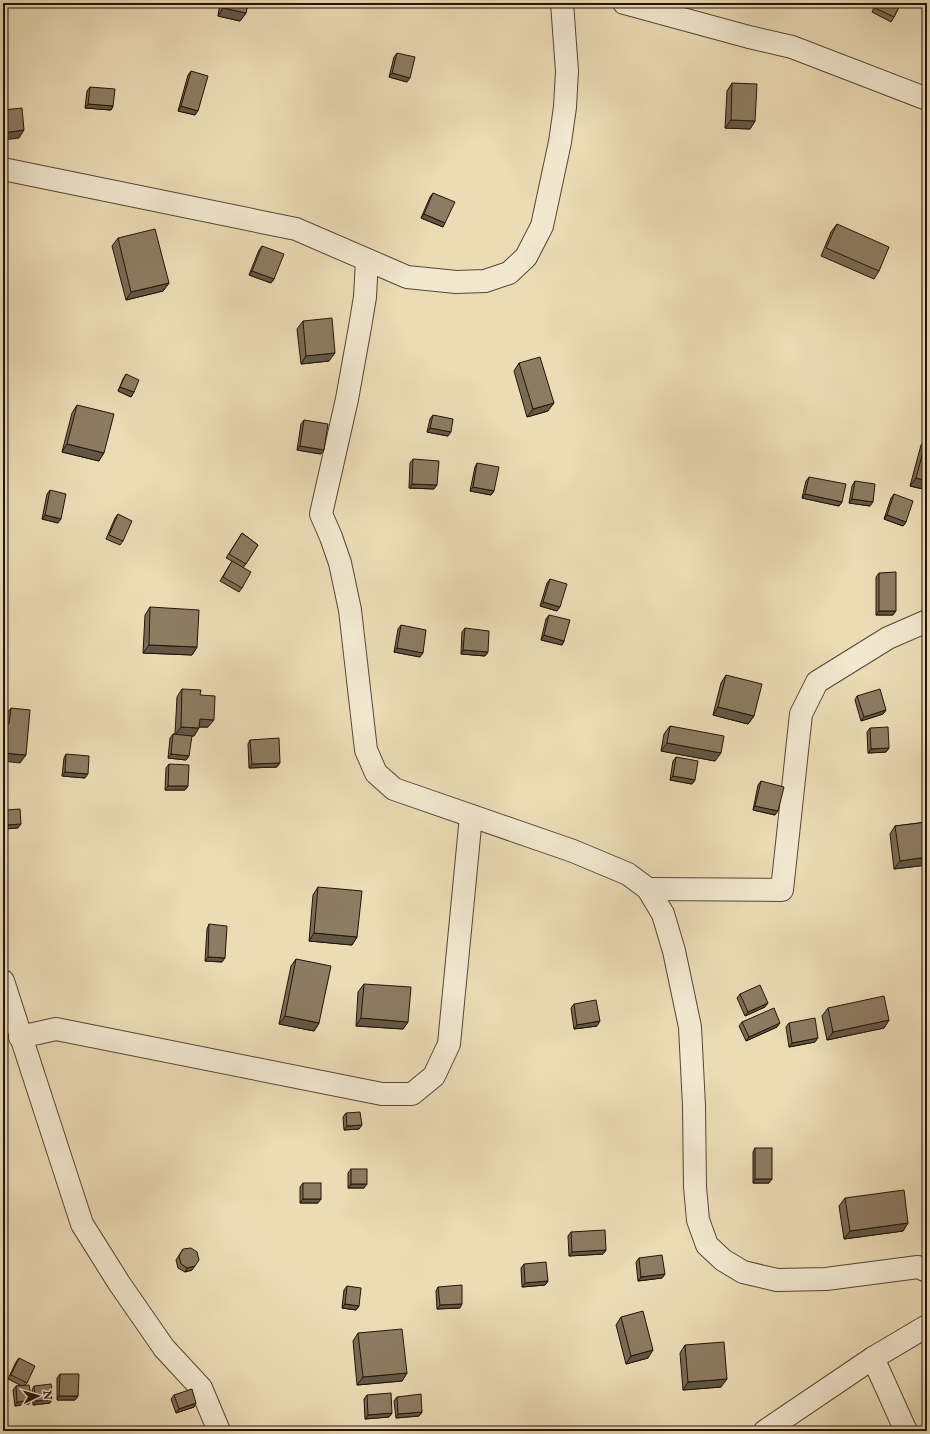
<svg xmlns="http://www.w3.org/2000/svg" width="930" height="1434" viewBox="0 0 930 1434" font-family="'IM FELL English',serif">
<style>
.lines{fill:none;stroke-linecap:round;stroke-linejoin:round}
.minor-casing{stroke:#564534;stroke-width:24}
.tertiary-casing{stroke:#564534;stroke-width:24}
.minor{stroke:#f2e8d0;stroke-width:22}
.tertiary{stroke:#f2e8d0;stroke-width:22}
.wall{fill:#786b54;stroke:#251308}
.shaded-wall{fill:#625745;stroke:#251308}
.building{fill:#8c7c62;stroke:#251308}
</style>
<rect width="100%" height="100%" fill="#ebdcb6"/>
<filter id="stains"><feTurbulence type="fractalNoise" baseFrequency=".005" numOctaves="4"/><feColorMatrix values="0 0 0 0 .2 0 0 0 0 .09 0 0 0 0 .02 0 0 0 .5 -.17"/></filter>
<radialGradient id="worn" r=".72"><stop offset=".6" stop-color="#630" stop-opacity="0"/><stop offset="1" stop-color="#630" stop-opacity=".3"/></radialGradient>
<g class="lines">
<!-- minor casing -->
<g class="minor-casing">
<g id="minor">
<polyline points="624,3 749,37 792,47 927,99"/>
<polyline points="3,169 296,229 407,277 456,282 485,281 509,273 526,257 542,226 560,142 565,107 567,71 562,3"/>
<polyline points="367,260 365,297 360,327 347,399 321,514 331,537 340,563 350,610 366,750 376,773 394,789 573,851 628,874 648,889 663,914 674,951 690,1027 694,1106 695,1187 698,1220 707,1245 723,1260 743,1272 777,1280 826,1279 918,1267 927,1271"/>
<polyline points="648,889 782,890 801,714 817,682 888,638 927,621"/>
<polyline points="3,981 82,1224 119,1283 164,1348 201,1388 219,1431"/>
<polyline points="20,1037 56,1029 382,1094 412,1094 434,1076 449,1044 471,816"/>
<polyline points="873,1358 906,1431"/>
</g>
</g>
<!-- tertiary casing -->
<g class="tertiary-casing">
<polyline id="tertiary" points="765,1431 873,1358 927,1326"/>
</g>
<!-- minor -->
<use href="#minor" class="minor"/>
<!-- tertiary -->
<use href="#tertiary" class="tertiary"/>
</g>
<!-- wall -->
<g class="wall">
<polygon points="220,3 248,3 246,13 240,21 218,16"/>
<polygon points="876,3 901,3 894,17 891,22 872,12"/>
<polygon points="397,53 407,82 389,77 394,57"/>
<polygon points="191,71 195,115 178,111 188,75"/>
<polygon points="732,83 755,121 750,129 725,128 727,91"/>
<polygon points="90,87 113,106 111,110 85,108 87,91"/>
<polygon points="433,193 443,227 421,218 430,197"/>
<polygon points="837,224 879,271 874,279 821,256 831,232"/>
<polygon points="118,238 169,283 163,291 126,300 112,246"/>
<polygon points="262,246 274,279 271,283 249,275 259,250"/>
<polygon points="303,321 329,361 301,364 297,329"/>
<polygon points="519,363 548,411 527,417 514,371"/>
<polygon points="126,374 134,392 131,397 118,391 123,379"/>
<polygon points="77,405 99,461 62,452 72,413"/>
<polygon points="433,415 448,436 427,432 430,419"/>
<polygon points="304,420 321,454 297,450 301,424"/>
<polygon points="927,437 927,490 910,486 921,445"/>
<polygon points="413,459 434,489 409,488 410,463"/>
<polygon points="477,463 494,491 491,495 470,491 475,467"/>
<polygon points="809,477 842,502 839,506 802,498 806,481"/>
<polygon points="855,481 870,506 849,503 852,486"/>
<polygon points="50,490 58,523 42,519 47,494"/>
<polygon points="894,494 906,522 903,526 884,519 891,498"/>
<polygon points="118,514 123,541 120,545 106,539 115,518"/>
<polygon points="242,533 258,545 243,568 242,588 239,592 220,581 232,561 226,558"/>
<polygon points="879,573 893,615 876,615 876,577"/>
<polygon points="550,579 557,611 540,606 547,583"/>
<polygon points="150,607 197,647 192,655 143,653 145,615"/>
<polygon points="549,615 564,641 562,645 541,640 546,619"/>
<polygon points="401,625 420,657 394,652 398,629"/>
<polygon points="465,628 488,652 485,656 461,654 462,632"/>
<polygon points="726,675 754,716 748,724 713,715 721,683"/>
<polygon points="182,689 200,695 208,727 199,727 194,736 179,735 189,756 186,760 168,758 170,738 173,734 175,734 177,697"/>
<polygon points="857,696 886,710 883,714 861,721 855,700"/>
<polygon points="11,708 20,763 4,723 5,716"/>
<polygon points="670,726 715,761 661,751 664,734"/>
<polygon points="870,728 889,748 886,752 868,753 867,732"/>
<polygon points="250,740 277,767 249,768 248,744"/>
<polygon points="66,754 85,778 62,776 64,758"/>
<polygon points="676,757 695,780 692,784 670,780 673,761"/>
<polygon points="169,764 188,786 185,790 165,790 166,768"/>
<polygon points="761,781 775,815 753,810 758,785"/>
<polygon points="6,810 18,828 4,829 3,814"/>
<polygon points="927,822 927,865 894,869 890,834 895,826"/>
<polygon points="318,887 357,937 352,945 309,941 313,895"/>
<polygon points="209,924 222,962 205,961 207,929"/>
<polygon points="296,959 319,1023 314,1031 279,1024 291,966"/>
<polygon points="364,984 408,1022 403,1029 356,1026 358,992"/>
<polygon points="740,994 765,1007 745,1016 737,998"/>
<polygon points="574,1004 597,1026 574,1029 571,1008"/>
<polygon points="828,1008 889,1020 884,1028 827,1040 822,1016"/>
<polygon points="742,1022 777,1027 746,1041 739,1026"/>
<polygon points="789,1023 815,1042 789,1047 786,1027"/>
<polygon points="346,1113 359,1129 344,1130 343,1117"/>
<polygon points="755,1148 769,1183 753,1183 753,1152"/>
<polygon points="351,1169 364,1188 348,1188 348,1173"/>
<polygon points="303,1183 318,1203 300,1203 300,1187"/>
<polygon points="845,1198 908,1223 903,1231 844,1239 839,1206"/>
<polygon points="571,1232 606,1250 603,1254 569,1256 568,1236"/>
<polygon points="183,1249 192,1270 185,1272 178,1268 176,1260"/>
<polygon points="639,1258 665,1274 662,1278 638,1281 636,1262"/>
<polygon points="524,1264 548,1281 545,1285 522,1287 521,1268"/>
<polygon points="347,1286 359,1306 356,1310 342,1308 344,1290"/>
<polygon points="438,1287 460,1308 437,1309 436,1291"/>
<polygon points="621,1317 648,1358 626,1364 616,1325"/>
<polygon points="358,1333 407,1373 402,1381 357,1385 353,1341"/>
<polygon points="685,1345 721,1387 683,1390 680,1353"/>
<polygon points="19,1358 27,1383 25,1385 29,1404 15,1406 13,1390 16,1386 22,1386 8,1379 16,1362"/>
<polygon points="60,1374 78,1396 75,1400 57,1400 57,1378"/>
<polygon points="34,1386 50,1403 33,1405 32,1390"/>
<polygon points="174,1395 196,1403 194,1407 176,1413 171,1399"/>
<polygon points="367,1395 392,1413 389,1417 365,1419 364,1399"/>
<polygon points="397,1397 422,1412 419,1416 396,1418 394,1401"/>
</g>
<!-- shaded-wall -->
<g class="shaded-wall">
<polygon points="223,8 246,13 240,21 218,16"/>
<polygon points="392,73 410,78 407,82 389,77"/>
<polygon points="88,104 113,106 111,110 85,108"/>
<polygon points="181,106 198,111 195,115 178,111"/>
<polygon points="731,120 755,121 750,129 725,128"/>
<polygon points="24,130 19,138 3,140 3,133"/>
<polygon points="424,214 445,223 443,227 421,218"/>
<polygon points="252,271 274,279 271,283 249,275"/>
<polygon points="169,283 163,291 126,300 131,292"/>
<polygon points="335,353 329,361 301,364 306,356"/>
<polygon points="120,387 134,392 131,397 118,391"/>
<polygon points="554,403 548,411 527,417 533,409"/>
<polygon points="430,428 451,432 448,436 427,432"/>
<polygon points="67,444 104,453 99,461 62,452"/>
<polygon points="300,446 324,450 321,454 297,450"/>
<polygon points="916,478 927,481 927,490 910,486"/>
<polygon points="412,484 437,485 434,489 409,488"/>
<polygon points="473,487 494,491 491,495 470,491"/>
<polygon points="805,494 842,502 839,506 802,498"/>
<polygon points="852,499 873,502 870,506 849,503"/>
<polygon points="45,515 61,519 58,523 42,519"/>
<polygon points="887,515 906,522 903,526 884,519"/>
<polygon points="543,602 560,607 557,611 540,606"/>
<polygon points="879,611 896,611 893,615 876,615"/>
<polygon points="544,635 564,641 562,645 541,640"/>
<polygon points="149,645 197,647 192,655 143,653"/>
<polygon points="397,648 423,653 420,657 394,652"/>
<polygon points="463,650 488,652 485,656 461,654"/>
<polygon points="718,707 754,716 748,724 713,715"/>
<polygon points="886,710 883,714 861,721 864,717"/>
<polygon points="200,719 214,720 208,727 194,727"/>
<polygon points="181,727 199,728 194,736 175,735"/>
<polygon points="667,743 721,753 715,761 661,751"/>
<polygon points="889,748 886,752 868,753 871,749"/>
<polygon points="3,753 26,755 20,763 3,761"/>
<polygon points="171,754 189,756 186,760 168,758"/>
<polygon points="280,763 277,767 249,768 252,764"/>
<polygon points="65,772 88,774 85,778 62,776"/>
<polygon points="673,776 695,780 692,784 670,780"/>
<polygon points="168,786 188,786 185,790 165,790"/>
<polygon points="755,806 778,811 775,815 753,810"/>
<polygon points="21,824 18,828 4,829 7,825"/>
<polygon points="927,857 927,865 894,869 900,861"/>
<polygon points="314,933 357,937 352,945 309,941"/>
<polygon points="208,957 225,958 222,962 205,961"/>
<polygon points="768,1003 765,1007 745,1016 748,1012"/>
<polygon points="285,1016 319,1023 314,1031 279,1024"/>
<polygon points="361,1018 408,1022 403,1029 356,1026"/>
<polygon points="889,1020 884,1028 827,1040 833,1032"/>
<polygon points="600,1021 597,1026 574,1029 577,1025"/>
<polygon points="780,1023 777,1027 746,1041 749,1037"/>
<polygon points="818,1038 815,1042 789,1047 792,1043"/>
<polygon points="362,1125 359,1129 344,1130 347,1126"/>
<polygon points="755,1179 772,1179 769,1183 753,1183"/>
<polygon points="351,1184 367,1184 364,1188 348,1188"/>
<polygon points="303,1199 321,1199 318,1203 300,1203"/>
<polygon points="908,1223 903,1231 844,1239 850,1231"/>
<polygon points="606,1250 603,1254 569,1256 572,1252"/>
<polygon points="195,1266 192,1270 185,1272 187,1268"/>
<polygon points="665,1274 662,1278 638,1281 641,1277"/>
<polygon points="548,1281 545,1285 522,1287 525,1283"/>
<polygon points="345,1304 359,1306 356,1310 342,1308"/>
<polygon points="462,1304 460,1308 437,1309 440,1305"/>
<polygon points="653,1350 648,1358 626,1364 631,1356"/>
<polygon points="407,1373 402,1381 357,1385 363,1377"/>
<polygon points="727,1379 721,1387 683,1390 688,1382"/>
<polygon points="59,1396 78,1396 75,1400 57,1400"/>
<polygon points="53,1399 50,1403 33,1405 36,1401"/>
<polygon points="32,1400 29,1404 15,1406 17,1402"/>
<polygon points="196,1403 194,1407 176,1413 179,1409"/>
<polygon points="422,1412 419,1416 396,1418 398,1414"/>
<polygon points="392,1413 389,1417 365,1419 368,1415"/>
</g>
<!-- building -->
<g class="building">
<polygon points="224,3 248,3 246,13 223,8"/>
<polygon points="877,3 901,3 894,17 875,8"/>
<polygon points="397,53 415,57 410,78 392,73"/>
<polygon points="191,71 208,76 198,111 181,106"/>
<polygon points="732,83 757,84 755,121 731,120"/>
<polygon points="90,87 115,89 113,106 88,104"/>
<polygon points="22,108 24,130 3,133 3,110"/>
<polygon points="433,193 455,202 445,223 424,214"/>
<polygon points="837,224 889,247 879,271 826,248"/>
<polygon points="155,229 169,283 131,292 118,238"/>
<polygon points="262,246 284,254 274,279 252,271"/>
<polygon points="332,318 335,353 306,356 303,321"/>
<polygon points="540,357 554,403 533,409 519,363"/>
<polygon points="126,374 139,380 134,392 120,387"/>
<polygon points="77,405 114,414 104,453 67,444"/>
<polygon points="433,415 453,419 451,432 430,428"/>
<polygon points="304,420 328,424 324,450 300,446"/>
<polygon points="927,437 927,481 916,478"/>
<polygon points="413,459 439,461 437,485 412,484"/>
<polygon points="477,463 499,467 494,491 473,487"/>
<polygon points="809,477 846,484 842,502 805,494"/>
<polygon points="855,481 875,484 873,502 852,499"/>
<polygon points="50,490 66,494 61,519 45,515"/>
<polygon points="894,494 913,501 906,522 887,515"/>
<polygon points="118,514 132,521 123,541 109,535"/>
<polygon points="242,533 258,545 246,564 229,554"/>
<polygon points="232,561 251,572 242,588 223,577"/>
<polygon points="896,572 896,611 879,611 879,573"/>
<polygon points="550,579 567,584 560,607 543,602"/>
<polygon points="150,607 199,610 197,647 149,645"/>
<polygon points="549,615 570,620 564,641 544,635"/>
<polygon points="401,625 426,630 423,653 397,648"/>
<polygon points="465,628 489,631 488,652 463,650"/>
<polygon points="726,675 762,684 754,716 718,707"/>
<polygon points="182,689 201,690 200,695 215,696 214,720 200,719 199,728 181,727"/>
<polygon points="880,689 886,710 864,717 857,696"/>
<polygon points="11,708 30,710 26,755 3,753 3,723 9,724"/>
<polygon points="670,726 724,736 721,753 667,743"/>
<polygon points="888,727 889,748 871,749 870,728"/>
<polygon points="173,734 192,736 189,756 171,754"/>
<polygon points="279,738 280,763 252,764 250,740"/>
<polygon points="66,754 89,756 88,774 65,772"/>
<polygon points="676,757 698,761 695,780 673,776"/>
<polygon points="169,764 189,765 188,786 168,786"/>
<polygon points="761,781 784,787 778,811 755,806"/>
<polygon points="20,809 21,824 7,825 6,810"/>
<polygon points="927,822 927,857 900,861 895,826"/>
<polygon points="318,887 362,891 357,937 314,933"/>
<polygon points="209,924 227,926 225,958 208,957"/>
<polygon points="296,959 331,966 319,1023 285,1016"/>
<polygon points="364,984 411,987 408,1022 361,1018"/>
<polygon points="760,985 768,1003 748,1012 740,994"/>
<polygon points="884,996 889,1020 833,1032 828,1008"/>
<polygon points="596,1000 600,1021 577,1025 574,1004"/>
<polygon points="774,1008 780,1023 749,1037 742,1022"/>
<polygon points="815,1018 818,1038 792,1043 789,1023"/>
<polygon points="360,1112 362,1125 347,1126 346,1113"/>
<rect x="755" y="1148" width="17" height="31"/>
<rect x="351" y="1169" width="16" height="15"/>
<rect x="303" y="1183" width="18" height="16"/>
<polygon points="904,1190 908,1223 850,1231 845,1198"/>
<polygon points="605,1230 606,1250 572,1252 571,1232"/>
<polygon points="191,1248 197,1252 199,1260 195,1266 187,1268 181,1264 179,1256 183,1249"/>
<polygon points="662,1255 665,1274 641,1277 639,1258"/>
<polygon points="546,1262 548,1281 525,1283 524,1264"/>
<polygon points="462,1285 462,1304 440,1305 438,1287"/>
<polygon points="347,1286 361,1288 359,1306 345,1304"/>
<polygon points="643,1311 653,1350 631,1356 621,1317"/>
<polygon points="402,1329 407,1373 363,1377 358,1333"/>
<polygon points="724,1342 727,1379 688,1382 685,1345"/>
<polygon points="19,1358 35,1366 27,1383 11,1375"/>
<polygon points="60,1374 79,1374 78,1396 59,1396"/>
<polygon points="51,1384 53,1399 36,1401 34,1386"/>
<polygon points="29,1385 32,1400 17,1402 16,1386"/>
<polygon points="192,1389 196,1403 179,1409 174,1395"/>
<polygon points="391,1393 392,1413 368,1415 367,1395"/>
<polygon points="421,1394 422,1412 398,1414 397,1397"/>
</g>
<!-- margin -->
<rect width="930" height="1434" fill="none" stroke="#ebdcb6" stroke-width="16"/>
<rect x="4" y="4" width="922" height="1426" fill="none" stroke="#251308" stroke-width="2"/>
<rect x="8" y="8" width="914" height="1418" fill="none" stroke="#251308"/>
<!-- north arrow -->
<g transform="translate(38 1396) rotate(85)" stroke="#f2e8d0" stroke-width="3" paint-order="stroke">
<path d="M0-3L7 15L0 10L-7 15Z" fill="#251308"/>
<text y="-6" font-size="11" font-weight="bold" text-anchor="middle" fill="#251308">N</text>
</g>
<rect width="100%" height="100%" filter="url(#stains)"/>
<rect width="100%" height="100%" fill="url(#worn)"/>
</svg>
